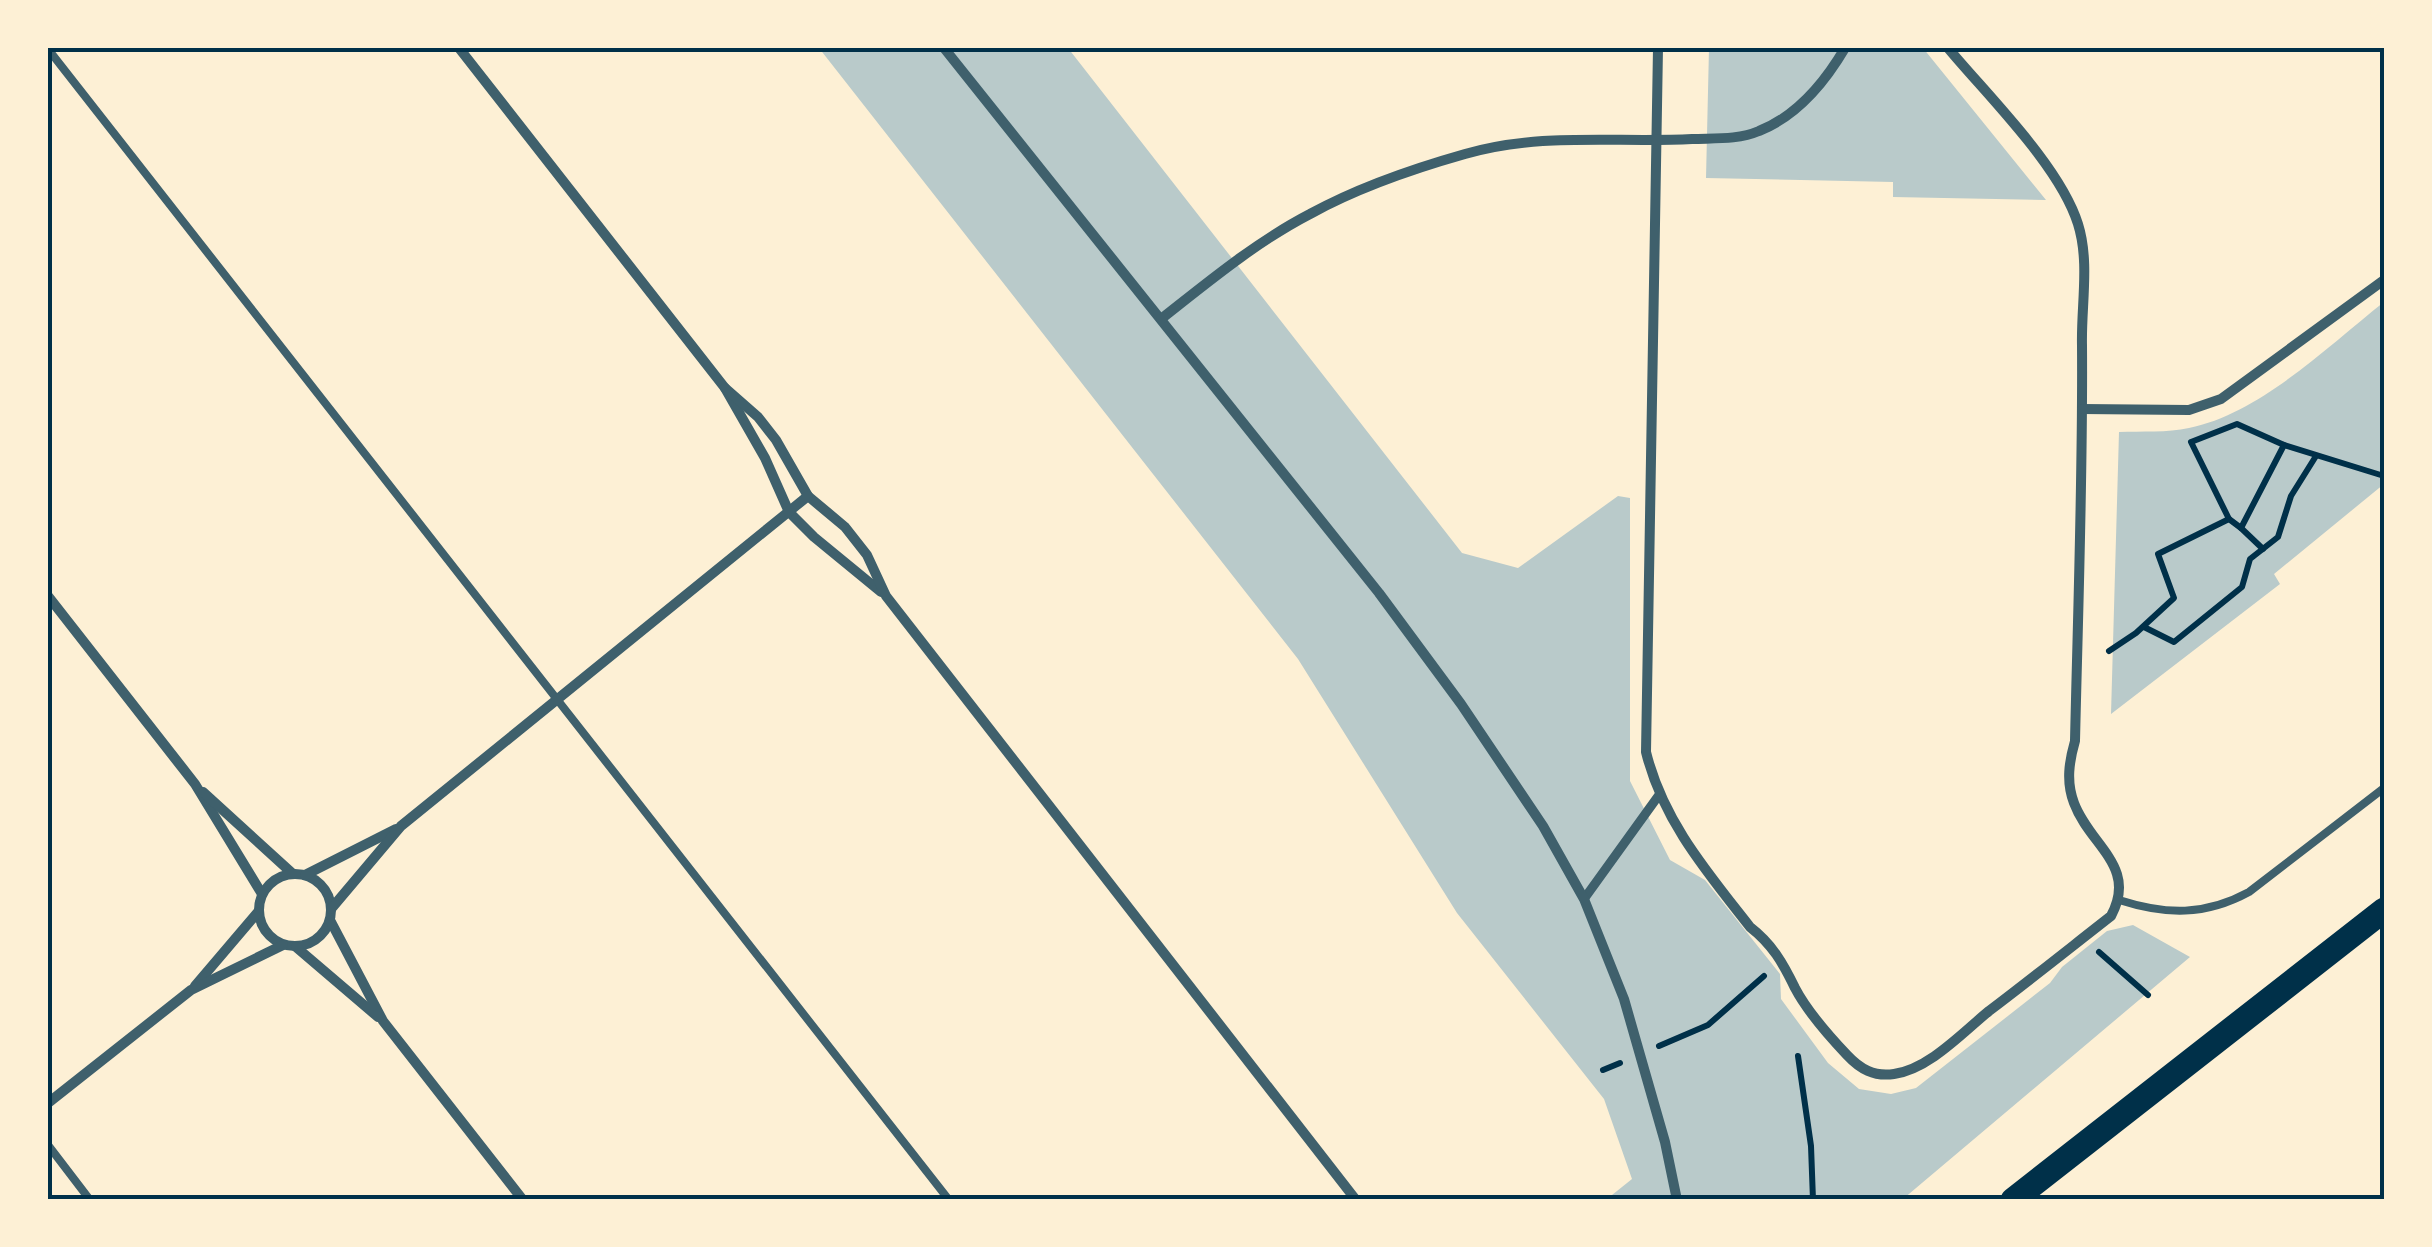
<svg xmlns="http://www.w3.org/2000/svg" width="2432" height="1247" viewBox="0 0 2432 1247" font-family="Raleway,sans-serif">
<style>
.green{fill:#b9caca}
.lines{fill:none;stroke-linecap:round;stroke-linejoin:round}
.path{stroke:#003049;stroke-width:6}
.service{stroke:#3f606c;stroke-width:8}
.pedestrian{stroke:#3f606c;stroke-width:9}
.minor{stroke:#3f606c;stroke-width:10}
.primary{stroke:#003049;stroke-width:25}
.neatline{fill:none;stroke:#003049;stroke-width:4}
</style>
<rect width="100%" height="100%" fill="#fdf0d5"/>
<!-- green -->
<g class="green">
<polygon points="819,48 1068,48 1462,553 1518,568 1618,496 1630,498 1630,781 1670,860 1705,880 1780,974 1781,999 1828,1063 1859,1089 1891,1094 1916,1088 2050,983 2062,967 2107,931 2133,925 2190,957 1903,1199 1607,1199 1632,1179 1604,1099 1457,913 1298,659"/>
<polygon points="1709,48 1923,48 2046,200 1893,197 1893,182 1706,178"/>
<path d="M 2384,302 L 2384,484 L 2274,574 L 2280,584 L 2111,714 L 2119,432 C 2142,431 2167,433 2189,428 C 2261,413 2328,346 2384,302 Z"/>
</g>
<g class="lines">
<!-- path -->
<g class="path">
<polyline points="2229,519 2191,442 2237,424 2284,445 2384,476"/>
<polyline points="2241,528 2263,549"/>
<polyline points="2144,627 2174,642 2242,587 2250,559 2278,537 2291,496 2316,456"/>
<polyline points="2109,651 2136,633 2174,598 2158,554 2229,519 2241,528 2284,445"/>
<polyline points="2099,952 2148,995"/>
<polyline points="1659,1046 1708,1025 1764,976"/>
<polyline points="1798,1056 1811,1146 1813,1200"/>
<polyline points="1603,1070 1620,1063"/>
</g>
<!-- service -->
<g class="service">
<polyline points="48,49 949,1200"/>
<path d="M 2119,900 C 2166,915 2205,916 2249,892 L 2384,788"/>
<polyline points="48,1145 90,1200"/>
</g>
<!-- pedestrian -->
<polyline class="pedestrian" points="1584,899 1659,795"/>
<!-- minor -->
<g class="minor">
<polyline points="459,48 725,388 765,458 789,512 814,537 881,592"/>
<polyline points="944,48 1379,593 1461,704 1543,826 1584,899 1624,999 1665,1142 1677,1200"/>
<path d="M 1658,48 L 1646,752 C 1663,821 1707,872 1750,927 C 1772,944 1783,963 1795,988 C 1807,1011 1829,1036 1847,1055 C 1860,1069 1874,1077 1894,1074 C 1929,1069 1962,1033 1989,1011 C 2030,980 2070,948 2111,916 C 2138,866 2090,846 2074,803 C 2066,782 2069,762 2075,741 C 2078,609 2083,477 2082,345 C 2081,306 2090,262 2078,224 C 2060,166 1988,96 1948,48"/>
<path d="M 1161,319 C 1208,282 1256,242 1310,214 C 1359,187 1412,169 1465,154 C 1540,132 1616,143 1692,139 C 1714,138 1738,140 1759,131 C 1797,116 1825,82 1845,48"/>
<polyline points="725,388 758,417 776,440 808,496 845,527 867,555 886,596 1356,1200"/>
<polyline points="2082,409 2189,410 2221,399 2384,280"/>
<polyline points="48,596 195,784 262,894"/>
<polyline points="203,792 293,874"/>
<circle cx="295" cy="910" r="36"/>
<polyline points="305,875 396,829"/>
<polyline points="331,909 401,826 808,496"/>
<polyline points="330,920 383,1021 523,1200"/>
<polyline points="296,947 378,1017"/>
<polyline points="195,986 258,912"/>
<polyline points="48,1103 191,990 283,945"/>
</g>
<!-- primary -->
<polyline class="primary" points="2013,1200 2384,910"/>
</g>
<!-- border -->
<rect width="2432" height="1247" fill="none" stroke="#fdf0d5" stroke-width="100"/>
<rect x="50" y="50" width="2332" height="1147" class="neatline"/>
</svg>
